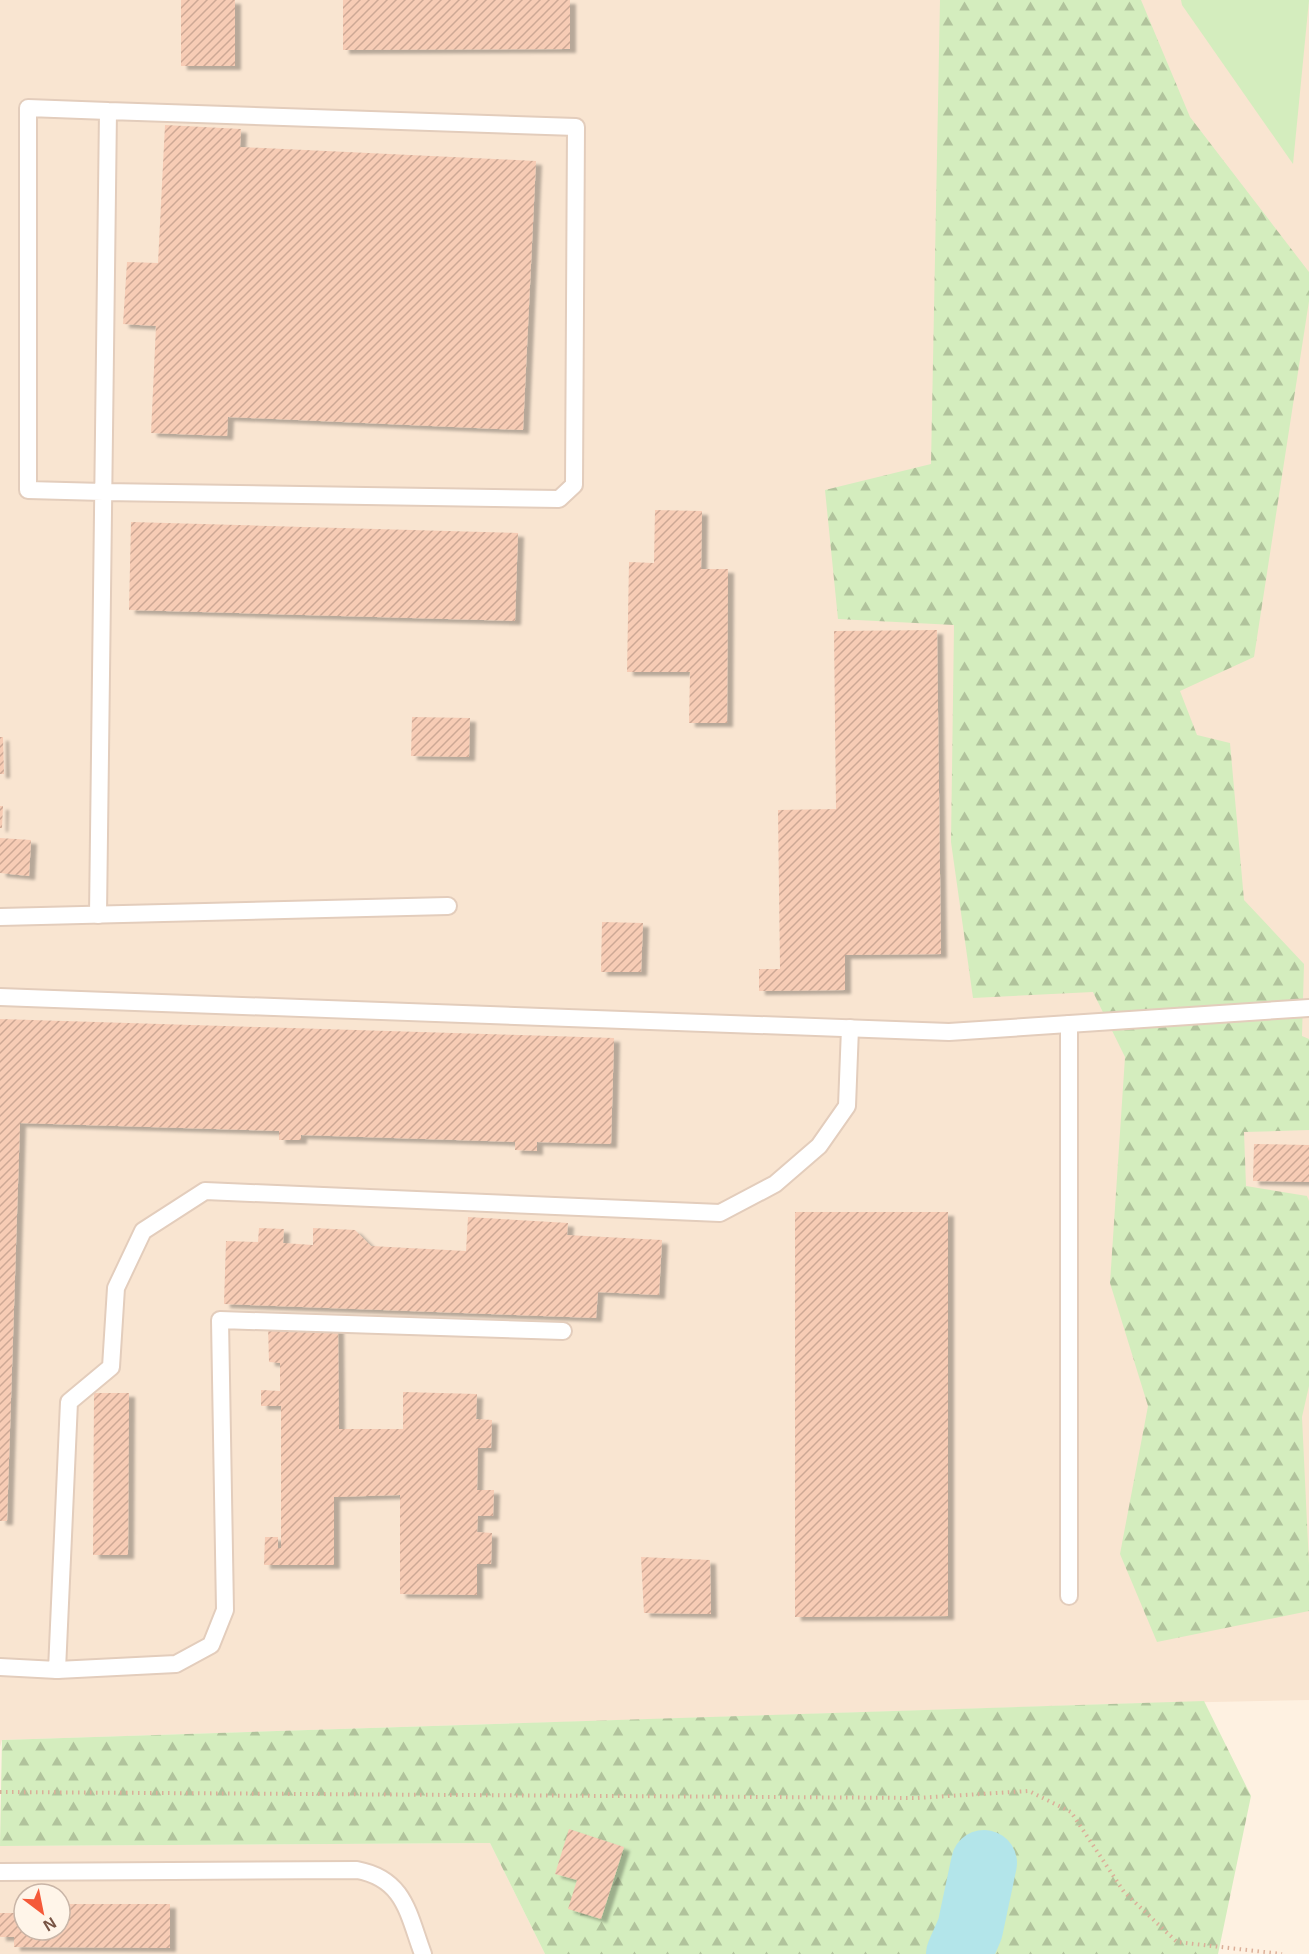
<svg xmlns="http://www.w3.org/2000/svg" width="1309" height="1954" viewBox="0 0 1309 1954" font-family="Helvetica,sans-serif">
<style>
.residential{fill:#f9e5d1;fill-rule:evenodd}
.grass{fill:#d4edbe}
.forest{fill:url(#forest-firs)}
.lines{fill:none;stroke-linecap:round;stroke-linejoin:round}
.river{stroke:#b3e5ea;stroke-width:66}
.building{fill:url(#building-hatch);filter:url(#shadow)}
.lane-casing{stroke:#e3cdbc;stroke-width:20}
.path{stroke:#dbaf99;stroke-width:4;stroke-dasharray:1.5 4.5;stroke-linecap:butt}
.lane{stroke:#fff;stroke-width:16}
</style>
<defs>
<pattern id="forest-firs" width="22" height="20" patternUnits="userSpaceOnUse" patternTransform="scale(1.5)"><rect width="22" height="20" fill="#d4edbe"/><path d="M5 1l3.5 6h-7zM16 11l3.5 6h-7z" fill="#b1c39c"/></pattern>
<pattern id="building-hatch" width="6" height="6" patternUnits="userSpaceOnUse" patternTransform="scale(1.5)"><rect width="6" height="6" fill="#f7ccb5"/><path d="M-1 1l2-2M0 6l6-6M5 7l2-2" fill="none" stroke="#cda895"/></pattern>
<filter id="shadow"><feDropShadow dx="6" dy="4" stdDeviation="1.5" flood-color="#0004"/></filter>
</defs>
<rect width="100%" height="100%" fill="#fef1e1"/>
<!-- residential -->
<g class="residential">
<polygon points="0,0 1309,0 1309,1700 1117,1704 2,1740 0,1747"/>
<path d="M 490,1843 L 545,1954 L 0,1954 L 0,1846 ZM 24,1894 L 60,1894 L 60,1930 L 24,1930 Z"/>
</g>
<!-- grass -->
<polygon class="grass" points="1181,0 1309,0 1293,164 1182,5"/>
<!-- forest -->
<g class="forest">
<polygon points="940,0 1141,0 1190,117 1309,272 1309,301 1254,657 1180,691 1197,735 1230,743 1244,900 1304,964 1302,1036 1309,1039 1309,1130 1244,1132 1246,1186 1307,1196 1309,1201 1309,1386 1302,1417 1309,1565 1309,1611 1157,1642 1120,1554 1148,1406 1110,1283 1125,1057 1093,992 973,998 951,842 954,625 838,619 825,490 931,464"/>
<polygon points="1204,1701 1251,1796 1218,1954 545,1954 490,1843 0,1846 2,1740"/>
</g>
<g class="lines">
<!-- river -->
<polyline class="river" points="959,1954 970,1929 984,1863"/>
</g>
<!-- building -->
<g class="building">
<rect x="181" y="0" width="54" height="66"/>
<polygon points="343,0 570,0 570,49 343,50"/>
<polygon points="165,125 241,129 240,147 536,161 523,430 228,417 227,436 151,433 156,326 123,324 127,262 158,263"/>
<polygon points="655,510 702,511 701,569 728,569 727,723 689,723 690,672 627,672 629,562 654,563"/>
<polygon points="131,522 518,533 515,621 129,610"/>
<polygon points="937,630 941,954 845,955 845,990 759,991 759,969 780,969 778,810 836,809 834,631"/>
<polygon points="412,717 470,718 469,757 411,756"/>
<polygon points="0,737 3,737 4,774 0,774"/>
<polygon points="0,806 3,806 2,828 0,828"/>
<polygon points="0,838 31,840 29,876 0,873"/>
<polygon points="602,922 643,923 641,972 601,972"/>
<polygon points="0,1019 614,1038 611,1144 537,1142 537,1151 515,1150 515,1142 301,1135 301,1140 279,1140 279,1131 20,1123 7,1521 0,1521"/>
<polygon points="1254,1144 1309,1145 1309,1182 1253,1181"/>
<polygon points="795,1212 948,1212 948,1616 795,1617"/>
<polygon points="468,1217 568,1223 567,1235 662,1240 659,1295 598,1292 596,1318 224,1304 226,1241 258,1242 259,1228 284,1229 283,1243 313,1245 313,1228 355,1230 371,1246 466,1251"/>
<polygon points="268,1326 338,1326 339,1429 403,1429 403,1392 477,1394 476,1419 492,1420 491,1448 478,1448 477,1490 494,1490 493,1516 478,1516 477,1532 492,1533 491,1564 477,1564 477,1595 400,1594 400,1495 334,1497 334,1565 264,1565 265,1537 278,1537 278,1548 281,1548 281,1406 261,1406 261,1390 280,1391 280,1363 269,1362"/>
<polygon points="94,1393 129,1393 128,1555 93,1555"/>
<polygon points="641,1557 710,1560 711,1614 644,1613"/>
<polygon points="569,1829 624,1847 601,1919 568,1909 577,1880 555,1874"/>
<polygon points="16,1904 24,1904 24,1930 60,1930 60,1904 170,1904 170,1948 14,1947 14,1937 0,1937 0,1913 16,1913"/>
</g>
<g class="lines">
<!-- lane casing -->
<g class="lane-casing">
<g id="lane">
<path d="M 98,915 C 101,647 105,379 108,111 L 576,127 L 574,485 L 559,499 L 103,492 L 28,490 L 28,108 L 108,111"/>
<polyline points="0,917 448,906"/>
<polyline points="0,997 949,1032 1309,1008"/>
<polyline points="1069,1596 1069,1024"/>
<polyline points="0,1667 57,1670 69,1402 111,1367 116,1288 143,1231 205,1191 720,1213 775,1184 819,1146 847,1106 850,1028"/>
<polyline points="57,1670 176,1664 211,1645 225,1610 220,1320 563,1331"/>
<path d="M 0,1872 L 357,1870 C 405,1879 408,1914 423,1954"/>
</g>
</g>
<!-- path -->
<polyline class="path" points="0,1792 917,1798 1029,1791 1071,1812 1124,1892 1177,1942 1282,1954"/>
<!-- lane -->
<use href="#lane" class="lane"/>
</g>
<!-- north arrow -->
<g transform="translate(42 1912) rotate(148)"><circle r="28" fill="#fff5e9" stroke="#c9b5a7" stroke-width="1.5"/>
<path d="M0-4.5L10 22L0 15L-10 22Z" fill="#f55939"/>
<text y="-9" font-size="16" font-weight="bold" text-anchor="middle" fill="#785545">N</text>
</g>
</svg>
